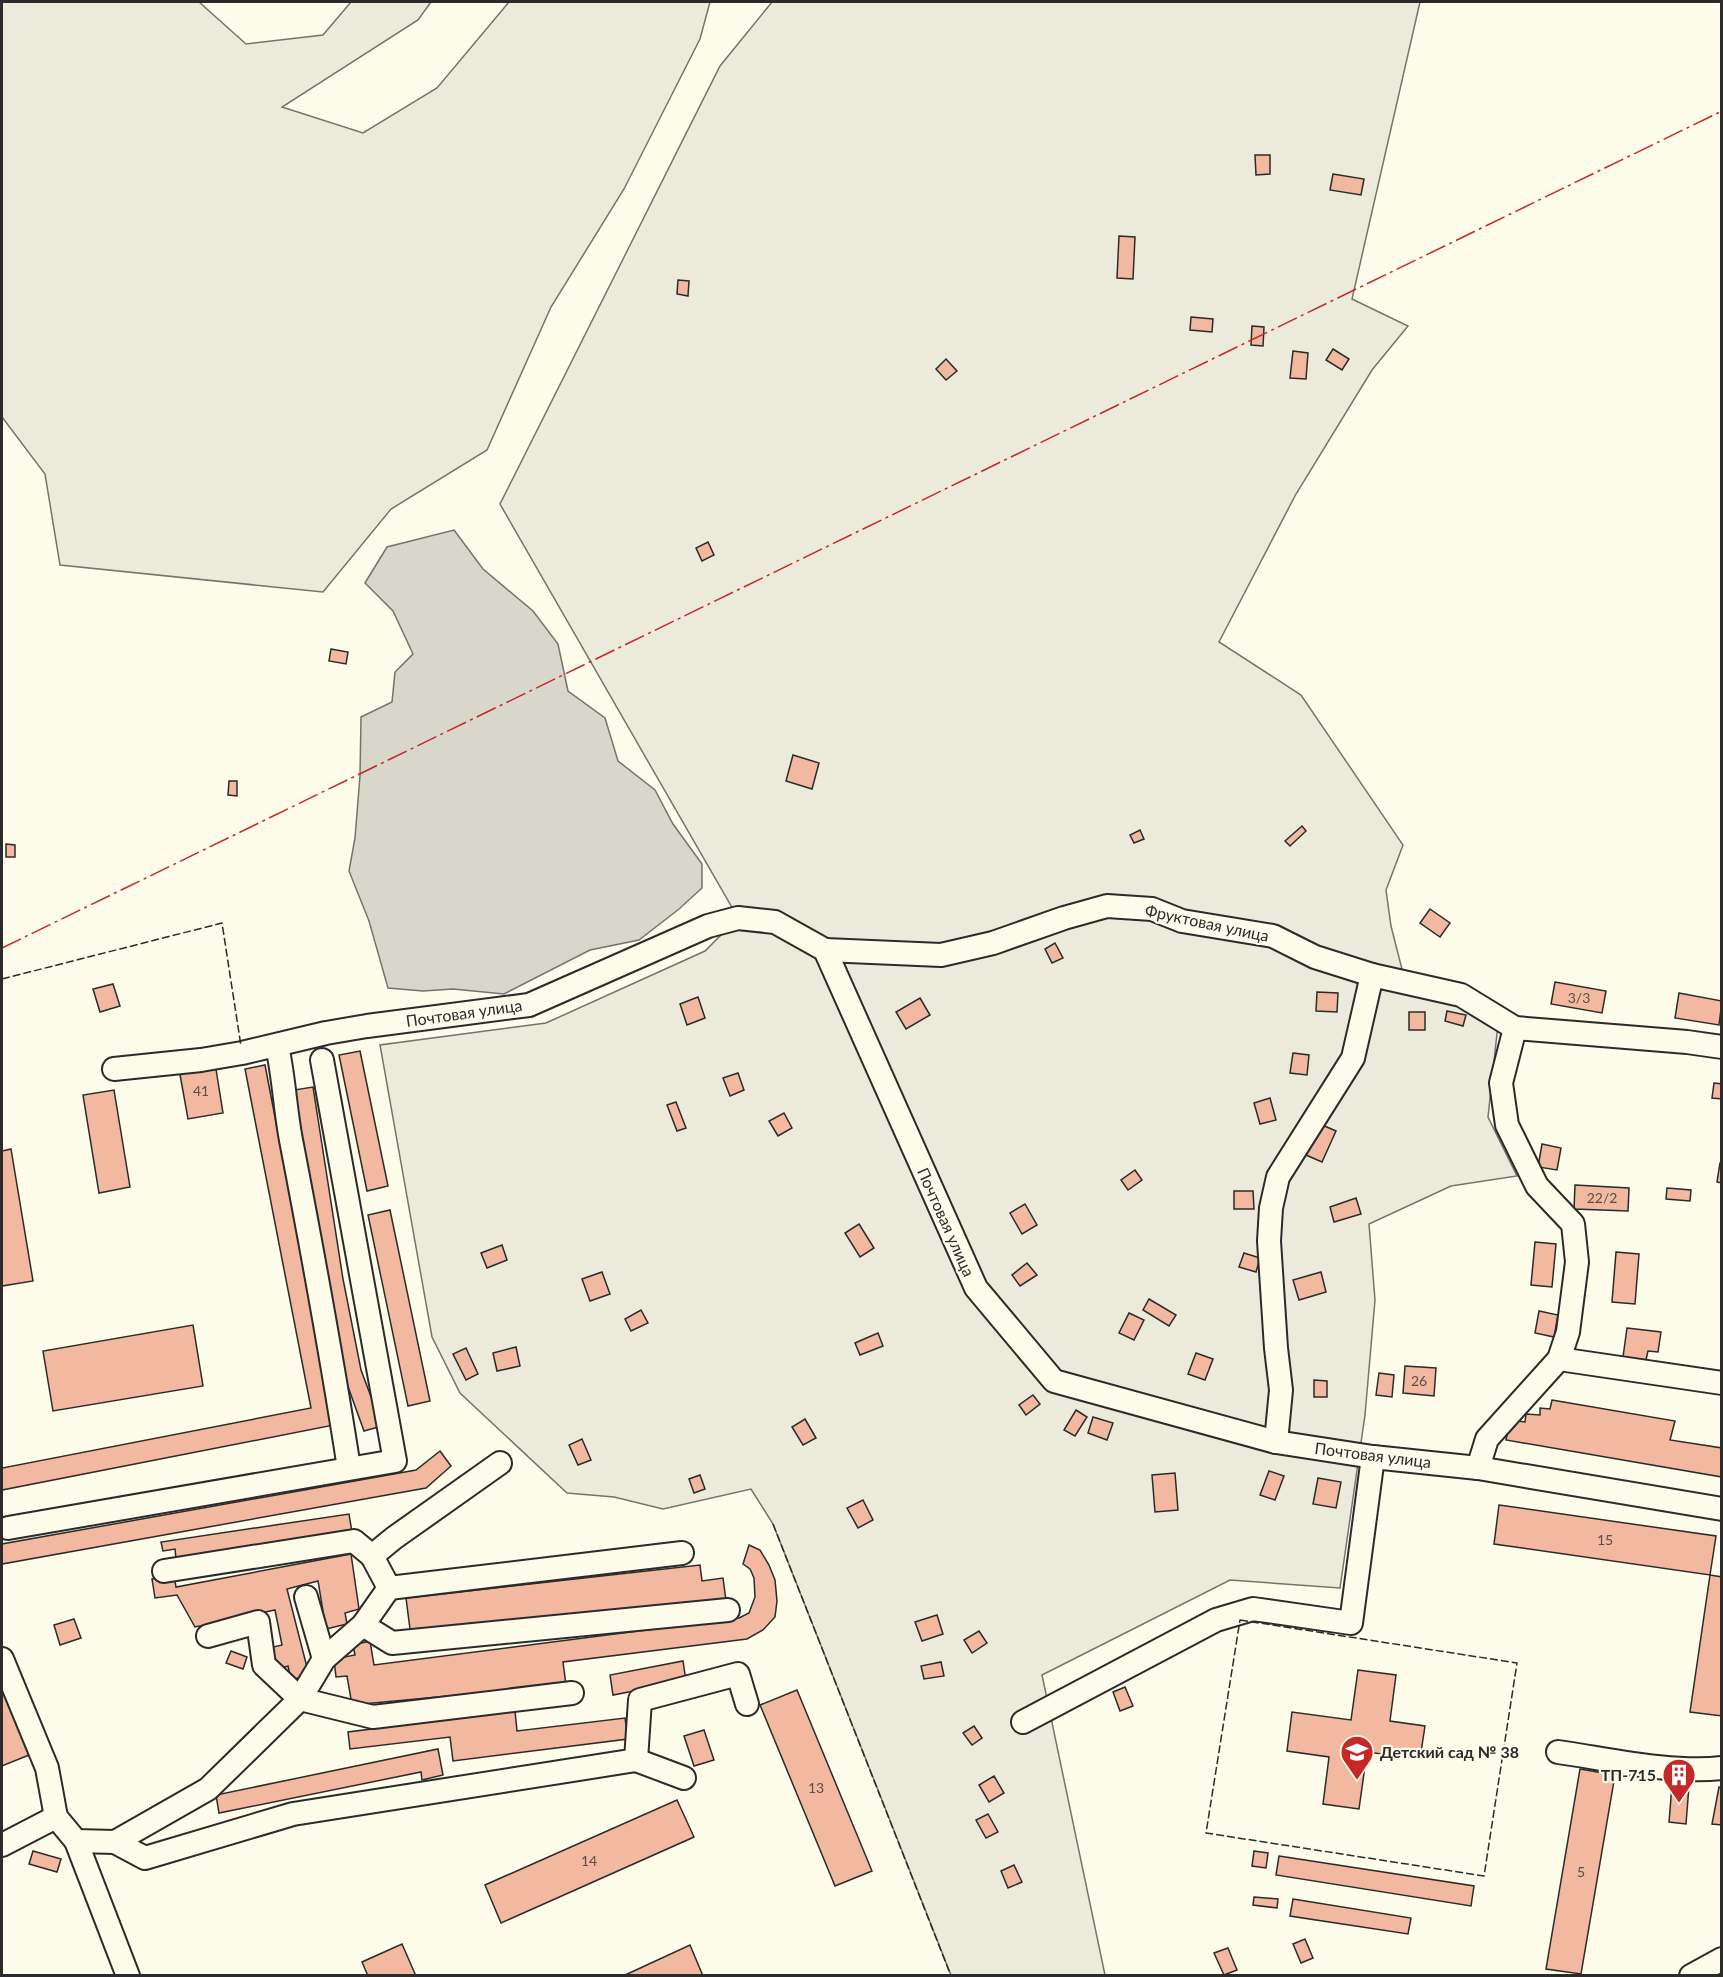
<svg xmlns="http://www.w3.org/2000/svg" width="1723" height="1977" viewBox="0 0 1723 1977" font-family="Lato,sans-serif">
<style>
.green{fill:#ecebdb;stroke:#74746e;stroke-width:1.5}
.water{fill:#d8d7c9;stroke:#74746e;stroke-width:1.5}
.building{fill:#f2b8a0;stroke:#2b2b2b;stroke-width:1.5}
.lines{fill:none;stroke-linecap:round;stroke-linejoin:round}
.minor-casing{stroke:#2b2b2b;stroke-width:26}
.minor{stroke:#fdfbea;stroke-width:22}
.fence{stroke:#2b2b2b;stroke-width:1.5;stroke-dasharray:8 3;stroke-linecap:butt}
.power{stroke:#c62828;stroke-width:1.5;stroke-dasharray:21 4.5 3 4.5;stroke-linecap:butt}
.labels{text-anchor:middle;stroke-width:4.5;stroke-linejoin:round;paint-order:stroke}
.number-label{font-size:14px;fill:#5d4e48}
.street-label{font-size:16px;fill:#2b2b2b;stroke:#fdfbea}
.poi-label{font-size:16px;font-weight:bold;fill:#2b2b2b;stroke:#fdfbea;text-anchor:start}
</style>
<rect width="100%" height="100%" fill="#fdfbea"/>
<!-- green -->
<g class="green">
<polygon points="2,2 199,2 246,44 323,35 351,2 431,2 418,20 282,107 363,133 437,88 509,2 710,2 700,39 624,189 551,307 487,450 391,509 323,592 60,565 45,474 2,417"/>
<polygon points="772,2 1420,2 1352,299 1408,326 1372,370 1296,494 1219,642 1301,695 1403,845 1386,890 1391,926 1405,981 1498,1024 1488,1117 1517,1176 1451,1186 1369,1224 1375,1300 1365,1415 1340,1588 1230,1580 1042,1675 1105,1975 951,1975 773,1524 751,1489 663,1509 614,1497 567,1493 460,1393 432,1337 380,1045 546,1023 705,951 738,918 500,504 720,66"/>
</g>
<!-- water -->
<polygon class="water" points="454,530 483,569 533,611 558,644 568,691 605,718 618,761 655,790 673,824 702,864 702,888 679,909 639,940 590,950 504,994 453,989 423,991 388,988 369,921 349,871 355,838 360,776 361,717 392,702 395,672 413,654 393,611 365,583 387,547"/>
<!-- building -->
<g class="building">
<polygon points="1255,155 1270,155 1270,174 1256,175"/>
<polygon points="1333,174 1364,179 1361,195 1330,190"/>
<polygon points="1119,236 1135,237 1133,279 1117,278"/>
<polygon points="678,280 689,281 688,296 677,294"/>
<polygon points="1191,317 1213,319 1212,332 1190,330"/>
<polygon points="1252,326 1264,327 1263,346 1251,345"/>
<polygon points="1333,349 1349,359 1342,370 1326,360"/>
<polygon points="1293,351 1308,353 1306,379 1290,378"/>
<polygon points="946,359 957,371 946,380 936,369"/>
<polygon points="708,542 714,555 702,561 696,548"/>
<polygon points="331,649 348,652 346,664 329,661"/>
<polygon points="793,755 819,763 812,789 786,781"/>
<polygon points="229,781 237,781 237,796 228,795"/>
<polygon points="1302,826 1306,831 1290,846 1285,841"/>
<polygon points="1140,830 1144,839 1134,843 1130,835"/>
<polygon points="6,844 15,845 15,857 6,857"/>
<polygon points="1430,909 1450,923 1440,937 1420,923"/>
<polygon points="1055,943 1063,958 1052,963 1045,949"/>
<polygon points="1555,982 1606,991 1602,1013 1551,1004"/>
<polygon points="113,984 120,1006 100,1012 93,989"/>
<polygon points="1317,992 1338,993 1337,1012 1316,1011"/>
<polygon points="1679,993 1722,1001 1719,1025 1675,1018"/>
<polygon points="698,997 705,1018 687,1025 680,1004"/>
<polygon points="920,998 930,1015 906,1029 896,1012"/>
<polygon points="1447,1011 1466,1015 1463,1026 1445,1021"/>
<rect x="1409" y="1012" width="16" height="18"/>
<polygon points="360,1051 388,1186 367,1191 339,1055"/>
<polygon points="1293,1053 1309,1055 1307,1075 1290,1073"/>
<polygon points="215,1063 223,1113 188,1119 179,1069"/>
<polygon points="265,1065 334,1425 2,1490 2,1468 311,1408 245,1069"/>
<polygon points="738,1073 744,1090 730,1096 723,1078"/>
<polygon points="1714,1083 1722,1084 1722,1099 1712,1098"/>
<polygon points="313,1087 343,1279 361,1370 382,1426 364,1431 342,1370 294,1090"/>
<polygon points="114,1090 130,1187 99,1193 83,1095"/>
<polygon points="1270,1098 1276,1120 1260,1124 1254,1103"/>
<polygon points="676,1102 686,1128 677,1131 667,1105"/>
<polygon points="784,1113 792,1128 778,1136 769,1121"/>
<polygon points="1320,1124 1336,1131 1322,1162 1306,1155"/>
<polygon points="1542,1144 1561,1148 1557,1170 1538,1167"/>
<polygon points="11,1149 33,1281 2,1286 2,1151"/>
<polygon points="1720,1163 1722,1163 1722,1183 1717,1182"/>
<polygon points="1135,1170 1142,1180 1128,1190 1121,1180"/>
<polygon points="1575,1185 1629,1188 1628,1211 1574,1209"/>
<polygon points="1667,1188 1691,1190 1690,1201 1666,1199"/>
<polygon points="1234,1191 1253,1191 1254,1209 1234,1209"/>
<polygon points="1356,1198 1361,1214 1334,1222 1330,1207"/>
<polygon points="1025,1204 1037,1225 1022,1234 1010,1213"/>
<polygon points="390,1210 430,1401 408,1406 368,1215"/>
<polygon points="859,1224 874,1248 860,1257 845,1233"/>
<polygon points="1535,1242 1556,1244 1552,1287 1531,1285"/>
<polygon points="502,1245 507,1260 487,1268 481,1253"/>
<polygon points="1616,1252 1639,1254 1635,1304 1612,1302"/>
<polygon points="1244,1253 1260,1258 1256,1272 1239,1267"/>
<polygon points="1027,1263 1037,1275 1020,1286 1012,1275"/>
<polygon points="602,1272 610,1294 590,1301 582,1279"/>
<polygon points="1321,1272 1326,1292 1299,1300 1293,1280"/>
<polygon points="1149,1299 1176,1315 1169,1326 1143,1310"/>
<polygon points="641,1310 648,1323 631,1331 625,1319"/>
<polygon points="1539,1311 1558,1315 1554,1337 1535,1333"/>
<polygon points="1129,1313 1144,1320 1134,1340 1119,1333"/>
<polygon points="193,1325 203,1386 53,1411 43,1351"/>
<polygon points="1627,1328 1661,1332 1658,1352 1648,1351 1646,1360 1623,1357"/>
<polygon points="878,1333 883,1346 860,1355 855,1343"/>
<polygon points="516,1347 520,1366 497,1371 493,1353"/>
<polygon points="466,1348 478,1374 466,1380 453,1354"/>
<polygon points="1196,1353 1213,1359 1205,1380 1188,1374"/>
<polygon points="1405,1366 1436,1368 1434,1396 1403,1393"/>
<polygon points="1379,1373 1394,1375 1392,1397 1376,1395"/>
<polygon points="1314,1380 1327,1381 1327,1397 1314,1397"/>
<polygon points="1033,1395 1040,1404 1026,1415 1019,1405"/>
<polygon points="1552,1400 1675,1421 1670,1440 1722,1448 1722,1477 1506,1440 1510,1420 1525,1422 1526,1414 1540,1415 1540,1408 1550,1409"/>
<polygon points="1076,1410 1087,1417 1075,1436 1064,1430"/>
<polygon points="1093,1417 1113,1423 1107,1440 1088,1433"/>
<polygon points="805,1419 816,1438 803,1445 792,1427"/>
<polygon points="582,1439 591,1460 578,1465 569,1445"/>
<polygon points="440,1451 451,1466 426,1488 2,1564 2,1544 416,1470"/>
<polygon points="1269,1471 1284,1476 1275,1500 1260,1495"/>
<polygon points="1175,1473 1178,1510 1155,1512 1152,1475"/>
<polygon points="700,1475 705,1489 694,1493 689,1479"/>
<polygon points="1318,1478 1341,1482 1336,1508 1313,1504"/>
<polygon points="863,1500 873,1520 858,1528 847,1508"/>
<polygon points="1499,1505 1716,1536 1710,1575 1494,1544"/>
<polygon points="349,1514 352,1532 176,1559 175,1549 163,1551 161,1542"/>
<polygon points="749,1545 760,1550 769,1565 775,1580 777,1601 775,1617 763,1630 747,1639 563,1662 566,1685 352,1705 347,1676 336,1677 334,1659 355,1655 353,1645 370,1641 374,1665 739,1618 749,1613 755,1597 754,1578 750,1569 743,1564"/>
<polygon points="351,1554 359,1609 345,1613 347,1624 326,1629 318,1581 287,1589 309,1675 291,1680 288,1666 276,1670 269,1648 282,1645 275,1610 195,1627 177,1595 155,1598 152,1579 174,1576 176,1587"/>
<polygon points="700,1565 702,1581 723,1578 726,1601 411,1637 406,1598"/>
<polygon points="1710,1575 1722,1577 1722,1716 1690,1712"/>
<polygon points="937,1615 943,1634 922,1641 915,1622"/>
<polygon points="74,1619 81,1638 60,1645 54,1625"/>
<polygon points="979,1631 987,1643 972,1653 964,1640"/>
<polygon points="231,1651 247,1657 243,1669 226,1663"/>
<polygon points="683,1661 686,1681 613,1695 610,1675"/>
<polygon points="941,1662 944,1676 924,1679 921,1666"/>
<polygon points="1358,1670 1396,1675 1390,1721 1425,1726 1420,1759 1367,1752 1359,1809 1323,1804 1329,1757 1287,1751 1292,1712 1351,1720"/>
<polygon points="2,1687 29,1755 2,1766"/>
<polygon points="1125,1687 1133,1706 1120,1711 1113,1692"/>
<polygon points="797,1690 872,1871 835,1886 760,1705"/>
<polygon points="515,1711 517,1731 625,1718 628,1739 453,1761 450,1737 350,1749 348,1732"/>
<polygon points="974,1726 982,1738 972,1745 963,1733"/>
<polygon points="704,1730 714,1760 694,1766 684,1736"/>
<polygon points="438,1749 443,1775 422,1780 421,1772 219,1813 216,1795"/>
<polygon points="1580,1769 1615,1775 1581,1974 1546,1969"/>
<polygon points="994,1776 1004,1793 989,1802 979,1785"/>
<polygon points="1672,1785 1689,1786 1686,1824 1669,1822"/>
<polygon points="1719,1787 1722,1788 1722,1825 1712,1824"/>
<polygon points="677,1800 694,1837 501,1923 485,1885"/>
<polygon points="988,1814 998,1832 986,1838 976,1820"/>
<polygon points="33,1851 61,1859 57,1872 29,1864"/>
<polygon points="1254,1851 1268,1853 1266,1868 1252,1866"/>
<polygon points="1279,1856 1474,1886 1471,1906 1276,1875"/>
<polygon points="1014,1865 1022,1882 1008,1888 1001,1871"/>
<polygon points="1254,1897 1278,1899 1277,1908 1253,1905"/>
<polygon points="1293,1899 1411,1918 1408,1934 1290,1916"/>
<polygon points="1305,1939 1313,1958 1301,1963 1293,1944"/>
<polygon points="402,1944 416,1976 368,1976 362,1962"/>
<polygon points="690,1945 703,1976 623,1976"/>
<polygon points="1228,1948 1237,1970 1224,1975 1214,1953"/>
</g>
<g class="lines">
<!-- minor casing -->
<g class="minor-casing">
<g id="minor">
<polyline points="825,950 941,955 993,943 1064,918 1107,906 1152,909 1182,921 1273,936 1315,957 1372,975 1461,995 1515,1028 1687,1042 1722,1047"/>
<path d="M 277,1046 C 284,1077 285,1109 291,1140 C 312,1249 332,1358 349,1468"/>
<polyline points="114,1069 201,1060 242,1053 326,1033 367,1026 529,1005 708,926 738,918 775,922 825,950 976,1288 1054,1381 1276,1442 1373,1457 1478,1468 1722,1509"/>
<polyline points="1559,1359 1722,1383"/>
<polyline points="1276,1442 1281,1390 1276,1348 1269,1241 1271,1208 1278,1177 1353,1058 1372,975"/>
<polyline points="1478,1468 1487,1439 1559,1359 1568,1332 1577,1262 1573,1224 1537,1186 1507,1125 1501,1083 1515,1028"/>
<polyline points="8,1528 395,1461 322,1060"/>
<polyline points="164,1571 354,1541 372,1556"/>
<polyline points="389,1588 682,1553"/>
<polyline points="306,1597 324,1659"/>
<polyline points="363,1625 392,1643 728,1610"/>
<polyline points="208,1636 258,1622 264,1665 300,1699 373,1717 572,1693"/>
<polyline points="2,1659 47,1768 56,1817"/>
<polyline points="1023,1722 1216,1620 1253,1609 1351,1623 1373,1457"/>
<path d="M 1558,1752 C 1608,1759 1672,1774 1722,1768"/>
<polyline points="636,1760 684,1778"/>
<polyline points="76,1841 115,1842 208,1789 300,1699 324,1659 363,1625 389,1588 372,1556 394,1538 500,1463"/>
<polyline points="115,1842 145,1858 293,1814 636,1760 640,1700 738,1674 747,1704"/>
<polyline points="2,1845 56,1817 76,1841 128,1976"/>
<polyline points="1691,1976 1722,1959"/>
</g>
</g>
<!-- minor -->
<use href="#minor" class="minor"/>
<!-- fence -->
<g class="fence">
<polyline points="2,979 222,923 241,1046"/>
<polyline points="773,1524 951,1976"/>
<polygon points="1240,1620 1517,1663 1484,1876 1206,1833"/>
</g>
<!-- power -->
<polyline class="power" points="2,948 1722,111"/>
</g>
<!-- icons -->
<defs>
<g id="school-pin" transform="scale(1.725)"><path d="M0 17L-7.5 6A9.5 9.5 0 1 1 7.5 6Z" fill="#c62828" stroke="#fdfbea"/><path d="M0-5L7-2L0 1L-7-2ZM-4 1L0 2.5L4 1V4Q0 6-4 4Z" fill="#fff"/></g>
<g id="building-pin" transform="scale(1.725)"><path d="M0 17L-7.5 6A9.5 9.5 0 1 1 7.5 6Z" fill="#c62828" stroke="#fdfbea"/><path d="M-4-6H4V6H1V3H-1V6H-4ZM-2.5-4.3h1.7v1.8h-1.7ZM.8-4.3h1.7v1.8H.8ZM-2.5-1h1.7V.8h-1.7ZM.8-1h1.7V.8H.8Z" fill="#fff"/></g>
</defs>
<g fill-rule="evenodd">
<use href="#school-pin" x="1357" y="1752"/>
<use href="#building-pin" x="1679" y="1775"/>
</g>
<g class="labels">
<!-- number labels -->
<g class="number-label">
<text x="1579" y="1003">3/3</text>
<text x="201" y="1096">41</text>
<text x="1602" y="1203">22/2</text>
<text x="1419" y="1386">26</text>
<text x="1605" y="1545">15</text>
<text x="816" y="1793">13</text>
<text x="589" y="1866">14</text>
<text x="1581" y="1877">5</text>
</g>
<!-- street labels -->
<g class="street-label">
<text transform="translate(1207 923) rotate(12)" y="6">Фруктовая улица</text>
<text transform="translate(464 1013) rotate(-8)" y="6">Почтовая улица</text>
<text transform="translate(946 1222) rotate(66)" y="6">Почтовая улица</text>
<text transform="translate(1373 1455) rotate(7)" y="6">Почтовая улица</text>
</g>
<!-- poi labels -->
<g class="poi-label">
<text x="1380" y="1758">Детский сад № 38</text>
<text x="1656" y="1781" text-anchor="end">ТП-715</text>
</g>
</g>
<!-- border -->
<rect width="1723" height="1977" fill="none" stroke="#2b2b2b" stroke-width="6"/>
</svg>
